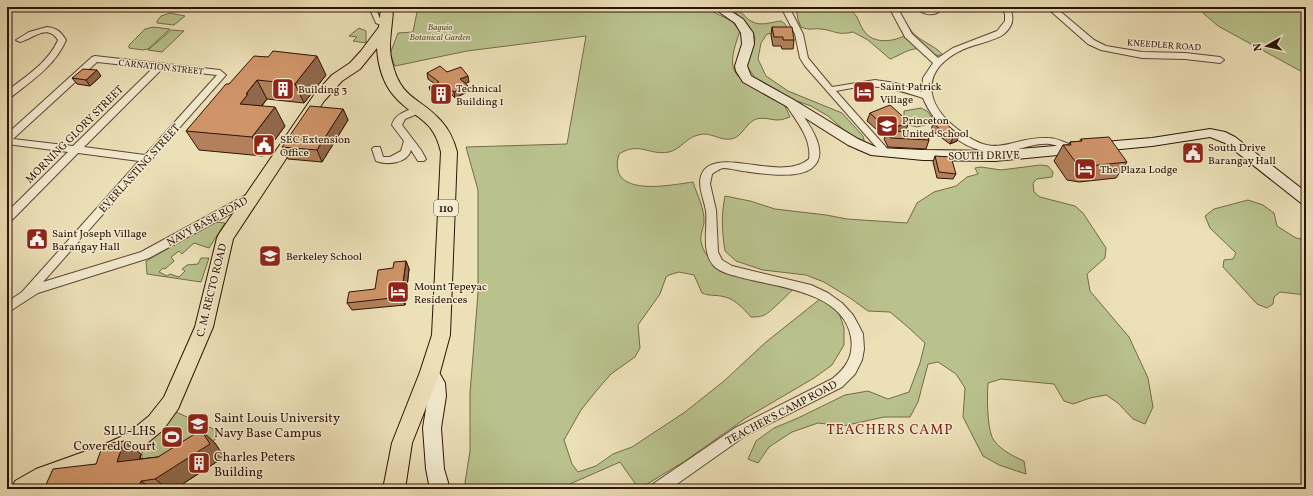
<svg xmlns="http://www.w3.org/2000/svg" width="1313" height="496" viewBox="0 0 1313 496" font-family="Vollkorn,serif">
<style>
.green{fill:#b9c28d;stroke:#746a49}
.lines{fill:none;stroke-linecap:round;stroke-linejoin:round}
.pedestrian-casing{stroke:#5e4632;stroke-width:2}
.minor-casing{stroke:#5e4632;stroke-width:2}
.secondary-casing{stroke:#2e1205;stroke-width:2}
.primary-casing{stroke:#2e1205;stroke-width:2}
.pedestrian{fill:#f3ebd0;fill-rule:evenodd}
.minor{fill:#f3ebd0;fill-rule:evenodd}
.secondary{fill:#f3ebd0;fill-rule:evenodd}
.primary{fill:#ece0b7;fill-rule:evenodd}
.wall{fill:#b2805a;stroke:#2e1205}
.shaded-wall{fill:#91684a;stroke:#2e1205}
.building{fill:#cf9569;stroke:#2e1205}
.labels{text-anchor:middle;stroke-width:3;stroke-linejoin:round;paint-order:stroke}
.far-park-label{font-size:9px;font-style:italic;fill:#5f5035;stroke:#f3ebd0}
.far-street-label{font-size:9px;fill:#2e1205;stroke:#f3ebd0}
.shield{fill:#f3ebd0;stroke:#695342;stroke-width:1}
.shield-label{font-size:10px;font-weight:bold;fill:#2e1205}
.poi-label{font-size:11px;fill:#2e1205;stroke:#f3ebd0;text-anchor:start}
.street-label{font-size:11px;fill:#2e1205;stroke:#f3ebd0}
.near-poi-label{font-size:13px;fill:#2e1205;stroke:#f3ebd0;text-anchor:start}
.near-neighbourhood-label{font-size:14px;letter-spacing:1px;fill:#7a1f14;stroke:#f3ebd0}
</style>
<rect width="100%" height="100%" fill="#ece0b7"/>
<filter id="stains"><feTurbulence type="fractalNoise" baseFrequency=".005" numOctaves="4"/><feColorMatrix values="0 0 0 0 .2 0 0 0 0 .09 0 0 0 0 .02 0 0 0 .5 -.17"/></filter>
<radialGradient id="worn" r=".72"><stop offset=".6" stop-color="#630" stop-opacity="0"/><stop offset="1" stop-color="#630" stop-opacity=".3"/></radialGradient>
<!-- green -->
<g class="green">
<path d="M 418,7 L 705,7 L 711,11 L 732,21 L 740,31 C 726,70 730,75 766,95 C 771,97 778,100 782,103 C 786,106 788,113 790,117 C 787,118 782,120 778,120 C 770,120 762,116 754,120 C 745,125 741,138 731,139 C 719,141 710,131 698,135 C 686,138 681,149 669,152 C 649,156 640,141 619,154 C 606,199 670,185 693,182 C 697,195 705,209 704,223 C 703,229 700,235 701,241 C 705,275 767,284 794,288 C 793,290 768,314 766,314 C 762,317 755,317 751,317 C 742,307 734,298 721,296 C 714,295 709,296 702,293 L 694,275 L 679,272 L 669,275 L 666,277 L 660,294 L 638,325 L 640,348 L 635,357 L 611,374 L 597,390 L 581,410 L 564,440 L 572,464 L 578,472 L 596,466 L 613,454 L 632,447 L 685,412 L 724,381 L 766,342 L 820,299 L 832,304 L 840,316 L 844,328 L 844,345 L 832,365 L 814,378 L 746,418 L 685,461 L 639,489 L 620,462 L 570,484 L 566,489 L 464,489 L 470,451 L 470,393 L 478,293 L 478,190 L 466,147 L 567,144 L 586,36 L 467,51 L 395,66 L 390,54 L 398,33 L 413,32 Z"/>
<path d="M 796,7 L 849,7 C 851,11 854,13 857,17 C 859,21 861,27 864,31 C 873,44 892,42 904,36 L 905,30 L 908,26 C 917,42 933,43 943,55 C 934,57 929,51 921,49 C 910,47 899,56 890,59 L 868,40 L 853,32 C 836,36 835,30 820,29 C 812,28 810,31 801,27 L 798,20 Z"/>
<polygon points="1215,7 1306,7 1306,74 1218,26 1203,13 1202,10"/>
<path d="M 735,11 C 745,12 743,17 751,21 C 760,27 771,22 781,21 L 785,24 L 789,31 L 767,34 L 761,43 L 758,59 L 766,76 L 788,91 L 842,113 L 863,136 L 865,144 L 844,130 L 828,116 L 811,106 L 794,100 L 755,78 L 747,66 L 755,39 C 753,26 740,20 735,11 Z"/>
<polygon points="170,13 185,16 174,25 157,23 157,21 161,16"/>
<polygon points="153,27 170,29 148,49 143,50 129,48 129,45 145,29"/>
<polygon points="359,28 366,31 366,43 353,41 357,37 349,36"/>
<polygon points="171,30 184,31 162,52 148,50"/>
<polygon points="921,108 927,111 934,120 932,123 917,127 909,125 904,119 904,111"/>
<path d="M 1040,165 L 1048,166 L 1053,172 L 1052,177 L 1037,179 L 1033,183 L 1034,192 L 1040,197 L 1075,206 L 1083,213 L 1106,248 L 1105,258 L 1087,274 L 1090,291 L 1129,337 L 1148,378 L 1153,407 L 1145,424 L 1133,419 L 1118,403 L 1106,395 L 1090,398 L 1073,404 L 1064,401 L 1054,384 L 1001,379 L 988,383 C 987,398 987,424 992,437 C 997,448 1014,457 1024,461 L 1026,474 L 999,465 L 983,456 L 963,417 L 965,388 L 956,374 L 938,362 L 928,364 L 918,402 L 910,417 L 884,417 L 843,426 L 818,423 L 792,432 L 769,447 L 758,463 L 748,459 L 756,441 L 774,428 L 798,418 L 845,395 L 868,391 L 888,399 L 909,392 L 920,363 L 925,343 L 909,328 L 890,312 L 868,311 L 850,298 L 824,282 L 806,275 L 763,270 L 736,261 L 725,251 C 722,232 721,215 725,196 L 750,201 L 775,209 L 826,215 L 847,219 L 907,223 L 917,203 L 934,192 L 956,186 L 967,177 L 978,174 L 975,168 L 981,167 L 1001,170 Z"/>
<polygon points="1248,200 1263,205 1274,213 1277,226 1296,238 1306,240 1306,295 1280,292 1274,297 1273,304 1267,308 1257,304 1223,267 1224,260 1233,259 1236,253 1210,228 1205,216 1214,209"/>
<polygon points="215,222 225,223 209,248 194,243 182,254 179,251 171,257 174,261 165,269 163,268 159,272 167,276 170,274 179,277 185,271 182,269 187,265 198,264 201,258 209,258 201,282 147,274 146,261"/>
<polygon points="176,412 220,432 213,442 174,467 142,459 142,449"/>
</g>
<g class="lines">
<!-- pedestrian casing -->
<g class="pedestrian-casing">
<polygon id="pedestrian" points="369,7 375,7 381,21 387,24 387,26 383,26 376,23"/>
</g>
<!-- minor casing -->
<g class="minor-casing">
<g id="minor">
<path d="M 781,7 L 789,7 L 803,34 L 808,58 L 832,87 L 875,80 L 895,83 L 922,92 L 923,78 L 933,63 L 905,37 L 889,7 L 897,7 L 912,34 L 938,58 L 953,48 L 997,31 L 1005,21 L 1005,14 L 1001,7 L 1009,7 C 1015,17 1013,26 1004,34 C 995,41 975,44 964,49 C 922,68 922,101 956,128 C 998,162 1006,137 1048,138 C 1057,138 1066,143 1074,146 L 1076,148 L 1071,151 C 1064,149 1057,145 1050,144 C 1036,142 1019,150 1005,152 C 970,157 936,129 923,98 C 886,86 875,83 836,91 L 892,154 L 890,156 L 884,156 L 805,66 L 800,58 L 795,34 Z"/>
<path d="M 916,7 C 922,7 927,10 933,9 L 933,7 L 941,7 L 941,10 C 934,17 922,15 916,7 Z"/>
<polygon points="1046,7 1055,7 1094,40 1106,46 1142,52 1185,53 1220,57 1224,60 1220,63 1185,59 1142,58 1101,50 1088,44"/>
<path d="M 47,27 C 57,28 61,32 66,40 C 55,66 31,81 10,98 L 7,99 L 7,91 C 26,76 48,63 58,40 C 47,23 33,39 20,42 L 16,40 L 29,32 Z"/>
<path d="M 95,56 L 220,70 L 226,75 L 43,282 L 141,252 L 248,194 L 256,194 L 257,197 L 256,200 L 149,258 L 38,293 L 7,313 L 7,302 L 22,292 L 139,161 L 78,153 L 11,221 L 7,222 L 7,212 L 68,152 L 7,144 L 7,134 L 92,57 ZM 97,62 L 153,68 L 73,146 L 13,139 ZM 162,69 L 217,75 L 145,155 L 84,147 Z"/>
<path d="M 790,100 L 793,101 C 804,118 833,151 812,168 C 797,180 759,173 742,171 C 736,170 729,168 723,168 C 719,169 715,172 712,174 L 710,184 L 716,210 L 718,252 L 722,260 L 732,266 L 811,285 L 828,293 L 842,303 L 853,315 L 859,326 L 863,334 L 864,349 L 862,360 L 855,374 L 842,387 L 745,436 L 670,489 L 651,489 L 653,484 L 735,428 L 832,379 C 846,368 854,356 851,337 C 843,292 779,287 743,278 C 733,275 720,273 713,265 C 701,250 708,228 706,211 C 704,198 695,182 704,170 C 723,148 782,182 809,159 C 812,138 796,121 785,103 Z"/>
<path d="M 419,107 L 424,110 L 422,112 L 405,119 L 402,125 L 421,150 L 426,159 L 424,161 L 418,161 L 411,150 C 407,164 387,165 376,161 L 372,149 L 374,147 L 380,147 L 383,157 L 390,157 L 401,151 L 404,141 L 392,125 C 395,113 409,110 419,107 Z"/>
</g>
</g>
<!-- secondary casing -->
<g class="secondary-casing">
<g id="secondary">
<polygon points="712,7 724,7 743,19 753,33 754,44 747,66 751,76 794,100 858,139 878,148 923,150 995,151 1152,138 1210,129 1225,132 1235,137 1306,192 1306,204 1301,203 1225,143 1210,137 1152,146 995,161 923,160 871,155 848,145 786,106 743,82 736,71 735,66 742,44 741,33 735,23"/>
<polygon points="430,364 436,367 445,383 446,396 441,428 444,469 450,489 430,489 426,469 423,428 428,396 427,384 421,372 424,367"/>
</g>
</g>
<!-- primary casing -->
<g class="primary-casing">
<path id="primary" d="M 381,7 L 393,7 C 393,26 387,43 392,62 C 401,101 421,97 442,122 C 450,131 454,141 457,152 L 450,335 L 440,372 L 412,443 L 405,489 L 383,489 L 392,443 L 420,372 L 432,335 L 441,152 C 433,118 416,120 395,97 C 383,84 378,65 377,48 L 360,69 L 342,81 L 324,101 L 233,239 L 213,327 L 178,409 L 163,430 L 141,448 L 114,461 L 50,484 L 43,489 L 12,489 L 15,481 L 36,469 L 103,445 L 127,434 L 149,416 L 164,397 L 195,327 L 217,238 L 219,234 L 314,95 L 332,75 L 350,63 L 361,51 L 379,27 Z"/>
</g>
<!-- pedestrian -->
<use href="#pedestrian" class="pedestrian"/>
<!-- minor -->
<use href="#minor" class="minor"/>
<!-- secondary -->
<use href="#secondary" class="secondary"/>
<!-- primary -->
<use href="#primary" class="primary"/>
</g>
<!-- wall -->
<g class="wall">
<polygon points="772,27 794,40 793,49 782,49 781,46 773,46 771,35"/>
<polygon points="268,57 326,75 304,103 267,99 262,106 285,126 263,156 199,150 186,131 229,84"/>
<polygon points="447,72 469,82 465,83 468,86 469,91 455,98 452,95 440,101 431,93 429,87 435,84 428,79 427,73"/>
<polygon points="101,76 90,86 77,84 72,78"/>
<polygon points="343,109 348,120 322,162 288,159 282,147"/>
<polygon points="870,113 906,130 903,131 929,140 926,149 888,147 884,139 885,137 867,121"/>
<polygon points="933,124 959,135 957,141 950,144 931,130"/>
<polygon points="1081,139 1127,162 1116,178 1079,182 1067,180 1054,161 1063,145 1068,145 1070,142 1079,142"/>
<polygon points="935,156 956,174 953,179 937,178 933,162"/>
<polygon points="406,261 409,269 405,305 352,310 347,303 375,289 393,268"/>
<polygon points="215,443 224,457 175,489 44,489 96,464 141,454 140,459 158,457"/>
</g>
<!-- shaded-wall -->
<g class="shaded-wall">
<polygon points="317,56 326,75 304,103 295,84"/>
<polygon points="97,70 101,76 90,86 86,80"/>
<polygon points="468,76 469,82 461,85 460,79"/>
<polygon points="257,80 267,99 257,111 240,104 246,94"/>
<polygon points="468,86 469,91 455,98 454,92"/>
<polygon points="450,89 452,95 440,101 438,95"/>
<polygon points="275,107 285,126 263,156 252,137"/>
<polygon points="343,109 348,120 322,162 317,150"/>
<polygon points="909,122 906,130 890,137 888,132 888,130"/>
<polygon points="959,135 957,141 950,144 953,138"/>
<polygon points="406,261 409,269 405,305 401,297"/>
<polygon points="201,430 215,443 224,457 175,489 168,489 155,479"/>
<polygon points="124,441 141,454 135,474 117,462"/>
<polygon points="141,481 153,489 139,489"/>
</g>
<!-- building -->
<g class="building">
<polygon points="772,27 792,27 794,40 783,40 783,37 774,37"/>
<polygon points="273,51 317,56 295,84 257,80 246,94 248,94 240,104 275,107 252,137 186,131 226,84 229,84 254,56 268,57"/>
<polygon points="440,66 447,72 461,67 468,76 460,79 468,86 454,92 450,89 438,95 429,87 439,82 427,73"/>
<polygon points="83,69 97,70 86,80 72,78"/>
<polygon points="890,105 909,122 888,130 870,113"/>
<polygon points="310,106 343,109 317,150 282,147"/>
<polygon points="942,120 959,135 953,138 933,124"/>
<polygon points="887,131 927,132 929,140 891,138"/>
<polygon points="1109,137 1127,162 1090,166 1077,164 1063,145 1071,145 1070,142 1082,141 1081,139"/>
<polygon points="935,156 951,157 956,174 939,172"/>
<polygon points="406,261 401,297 347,303 349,292 375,289 378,270 393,268 394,262"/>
<polygon points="201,430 210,444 155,479 141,481 139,489 44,489 53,469 96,464 102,447 112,443 124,441 117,462 158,457"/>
</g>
<!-- icons -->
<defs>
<g id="building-square" transform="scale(1.15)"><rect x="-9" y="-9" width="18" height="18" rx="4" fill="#8f2418" stroke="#f3ebd0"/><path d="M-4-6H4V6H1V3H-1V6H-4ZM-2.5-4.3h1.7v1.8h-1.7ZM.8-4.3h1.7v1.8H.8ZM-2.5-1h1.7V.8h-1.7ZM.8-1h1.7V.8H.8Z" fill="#fff"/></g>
<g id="hotel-square" transform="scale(1.15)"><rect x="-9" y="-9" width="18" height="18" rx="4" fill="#8f2418" stroke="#f3ebd0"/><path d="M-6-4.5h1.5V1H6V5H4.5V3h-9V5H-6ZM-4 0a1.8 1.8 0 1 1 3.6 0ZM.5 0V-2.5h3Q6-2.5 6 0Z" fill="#fff"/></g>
<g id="school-square" transform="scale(1.15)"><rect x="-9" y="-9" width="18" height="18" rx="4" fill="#8f2418" stroke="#f3ebd0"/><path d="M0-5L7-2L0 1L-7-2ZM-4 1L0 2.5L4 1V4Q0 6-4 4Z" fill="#fff"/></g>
<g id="civic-square" transform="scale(1.15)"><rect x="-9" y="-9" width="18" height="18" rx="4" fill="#8f2418" stroke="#f3ebd0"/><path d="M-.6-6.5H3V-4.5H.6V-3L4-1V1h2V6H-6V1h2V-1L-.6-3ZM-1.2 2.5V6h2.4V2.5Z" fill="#fff"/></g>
<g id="university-square" transform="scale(1.15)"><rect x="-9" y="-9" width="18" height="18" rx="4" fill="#8f2418" stroke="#f3ebd0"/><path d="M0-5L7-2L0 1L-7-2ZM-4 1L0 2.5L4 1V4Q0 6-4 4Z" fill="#fff"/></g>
<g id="stadium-square" transform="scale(1.15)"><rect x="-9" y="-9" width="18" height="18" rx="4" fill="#8f2418" stroke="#f3ebd0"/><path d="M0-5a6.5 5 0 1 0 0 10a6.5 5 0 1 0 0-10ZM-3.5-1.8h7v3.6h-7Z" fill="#fff"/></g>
</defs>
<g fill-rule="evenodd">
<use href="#building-square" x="283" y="89"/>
<use href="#hotel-square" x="864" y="92"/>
<use href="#building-square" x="441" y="94"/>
<use href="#school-square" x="887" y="126"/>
<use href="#civic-square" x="264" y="145"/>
<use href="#civic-square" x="1193" y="153"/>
<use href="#hotel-square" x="1085" y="169"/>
<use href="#civic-square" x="37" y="239"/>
<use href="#school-square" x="270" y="256"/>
<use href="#hotel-square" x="398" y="292"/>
<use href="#university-square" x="198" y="424"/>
<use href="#stadium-square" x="172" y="437"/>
<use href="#building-square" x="199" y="463"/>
</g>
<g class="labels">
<!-- far-park labels -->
<g class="far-park-label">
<text x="440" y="30">Baguio<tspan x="440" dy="10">Botanical Garden</tspan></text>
</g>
<!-- far-street labels -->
<g class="far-street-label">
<text transform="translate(1164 45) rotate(4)" y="3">KNEEDLER ROAD</text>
<text transform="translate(161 67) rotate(6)" y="3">CARNATION STREET</text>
</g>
<!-- shield labels -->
<rect class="shield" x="434" y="200" width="24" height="16" rx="3"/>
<g class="shield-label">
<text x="446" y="212">110</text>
</g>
<!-- poi labels -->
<g class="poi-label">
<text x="880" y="90">Saint Patrick<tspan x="880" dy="13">Village</tspan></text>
<text x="456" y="92">Technical<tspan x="456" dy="13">Building 1</tspan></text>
<text x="298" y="93">Building 3</text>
<text x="902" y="124">Princeton<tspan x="902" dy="13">United School</tspan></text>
<text x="280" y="143">SEC Extension<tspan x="280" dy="13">Office</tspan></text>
<text x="1208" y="151">South Drive<tspan x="1208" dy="13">Barangay Hall</tspan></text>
<text x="1100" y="173">The Plaza Lodge</text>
<text x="52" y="237">Saint Joseph Village<tspan x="52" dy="13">Barangay Hall</tspan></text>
<text x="286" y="260">Berkeley School</text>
<text x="414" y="290">Mount Tepeyac<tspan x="414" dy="13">Residences</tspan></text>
</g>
<!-- street labels -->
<g class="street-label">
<text transform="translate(74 134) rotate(-45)" y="4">MORNING GLORY STREET</text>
<text transform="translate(984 155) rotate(-1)" y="4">SOUTH DRIVE</text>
<text transform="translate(139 168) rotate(-48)" y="4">EVERLASTING STREET</text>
<text transform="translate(207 221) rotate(-29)" y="4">NAVY BASE ROAD</text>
<text transform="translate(211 290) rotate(-76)" y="4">C. M. RECTO ROAD</text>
<text transform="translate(781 412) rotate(-28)" y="4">TEACHER'S CAMP ROAD</text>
</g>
<!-- near-poi labels -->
<g class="near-poi-label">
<text x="214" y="422">Saint Louis University<tspan x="214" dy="15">Navy Base Campus</tspan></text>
<text x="156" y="435" text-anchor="end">SLU-LHS<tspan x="156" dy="15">Covered Court</tspan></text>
<text x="214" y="461">Charles Peters<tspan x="214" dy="15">Building</tspan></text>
</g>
<!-- near-neighbourhood labels -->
<g class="near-neighbourhood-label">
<text x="890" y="434">TEACHERS CAMP</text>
</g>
</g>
<!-- margin -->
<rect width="1313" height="496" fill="none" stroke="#ece0b7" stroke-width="24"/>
<rect x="8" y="8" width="1297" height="480" fill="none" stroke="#2e1205" stroke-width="2"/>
<rect x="12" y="12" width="1289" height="472" fill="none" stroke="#2e1205"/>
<!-- north arrow -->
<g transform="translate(1267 46) rotate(262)" stroke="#f3ebd0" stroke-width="3" paint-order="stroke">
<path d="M0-3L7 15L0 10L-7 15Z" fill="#2e1205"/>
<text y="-6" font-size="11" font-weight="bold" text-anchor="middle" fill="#2e1205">N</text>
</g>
<rect width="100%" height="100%" filter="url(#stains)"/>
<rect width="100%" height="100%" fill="url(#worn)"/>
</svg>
